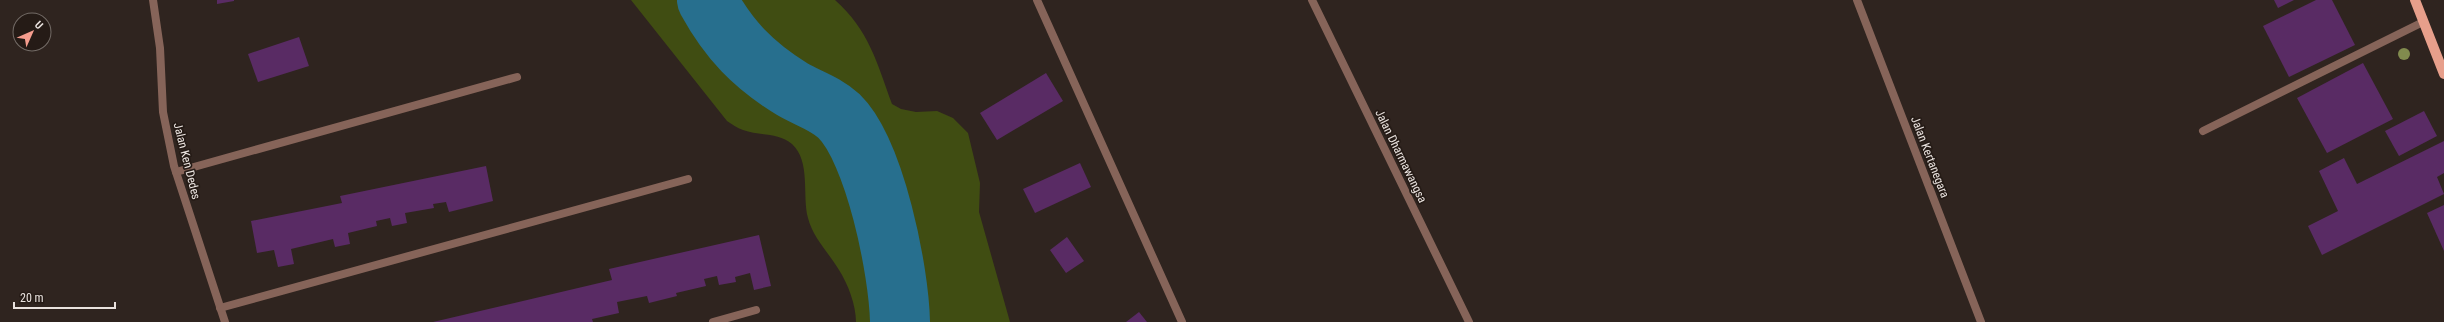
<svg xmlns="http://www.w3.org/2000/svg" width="2444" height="322" viewBox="0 0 2444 322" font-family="'Roboto Condensed',sans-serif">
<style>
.green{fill:#404d12}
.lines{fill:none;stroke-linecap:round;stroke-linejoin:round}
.river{stroke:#276f8e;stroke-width:60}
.building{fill:#592b64}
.street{stroke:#866459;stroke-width:8}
.primary{stroke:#e79f8b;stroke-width:10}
.tree{fill:#818b4e}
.labels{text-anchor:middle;stroke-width:3.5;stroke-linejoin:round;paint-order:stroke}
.street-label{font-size:12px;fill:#e9e2de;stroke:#251b16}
</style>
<rect width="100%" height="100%" fill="#2f241f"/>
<!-- green -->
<path class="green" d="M 631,0 L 835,0 C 869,30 877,63 892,104 L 901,109 L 916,112 L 937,111 L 953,118 L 968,133 L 980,183 L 979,212 L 1010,322 L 856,322 C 856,305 848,284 839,270 C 829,253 813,238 808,218 C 802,196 811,161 792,144 C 778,132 759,136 743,130 C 737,128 732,124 727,121 Z"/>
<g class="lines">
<!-- river -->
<path class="river" d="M 707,0 C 729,40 753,65 792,89 C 807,98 825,103 839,116 C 875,151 899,271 900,322"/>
</g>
<!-- building -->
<g class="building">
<polygon points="217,0 234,0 234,1 217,4"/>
<polygon points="2274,0 2294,0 2278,8"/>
<polygon points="2316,0 2332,0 2355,45 2289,77 2263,26"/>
<polygon points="299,37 309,66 258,82 248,54"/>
<polygon points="2363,63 2393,119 2327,153 2297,98"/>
<polygon points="1046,73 1063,101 997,140 980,113"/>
<polygon points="2424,111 2437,136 2399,156 2385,131"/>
<polygon points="2444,141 2444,173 2437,177 2444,194 2322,255 2308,226 2338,211 2319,171 2344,158 2357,184"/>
<polygon points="1080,163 1091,187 1035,213 1023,189"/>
<polygon points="486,166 493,201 449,212 446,202 433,204 434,208 405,213 407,223 392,226 390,218 376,221 377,226 348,233 350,244 335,247 333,239 291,249 294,264 278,267 274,250 257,253 251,221 342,203 340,196"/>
<polygon points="2444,205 2444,251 2427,213"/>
<polygon points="759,235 771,286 754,290 750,273 735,277 736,282 719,285 717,276 704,279 706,286 676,293 677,296 649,303 647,296 617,302 619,313 592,319 593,322 433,322 612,280 609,269"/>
<polygon points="1067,237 1084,261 1066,273 1050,250"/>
<polygon points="1139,312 1147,322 1126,322"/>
</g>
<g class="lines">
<!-- street -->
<g class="street">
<polyline points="153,0 160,48 163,112 174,166 225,322"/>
<polyline points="1037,0 1182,322"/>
<polyline points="1312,0 1469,322"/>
<polyline points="1857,0 1981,322"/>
<polyline points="2203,131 2423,22"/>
<polyline points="176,172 517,77"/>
<polyline points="220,308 688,179"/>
<polyline points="713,322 756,310"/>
</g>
<!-- primary -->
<polyline class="primary" points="2415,0 2444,74"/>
</g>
<!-- trees -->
<circle class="tree" cx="2404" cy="54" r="6"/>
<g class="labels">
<!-- street labels -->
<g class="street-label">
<text transform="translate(1401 156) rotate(64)" y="4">Jalan Dharmawangsa</text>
<text transform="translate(1930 157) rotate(69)" y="4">Jalan Kertanegara</text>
<text transform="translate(187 161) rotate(76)" y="4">Jalan Ken Dedes</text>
</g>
</g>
<!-- north arrow -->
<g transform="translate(32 32) rotate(45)"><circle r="19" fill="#251b16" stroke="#736b66"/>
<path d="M0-3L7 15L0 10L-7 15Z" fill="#f59d8e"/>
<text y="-6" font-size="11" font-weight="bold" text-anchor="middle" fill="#e9e2de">U</text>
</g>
<!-- scale -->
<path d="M14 302v6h101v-6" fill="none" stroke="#e9e2de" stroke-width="2"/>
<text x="20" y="302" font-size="12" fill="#e9e2de" stroke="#251b16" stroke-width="3" paint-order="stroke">20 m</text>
</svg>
